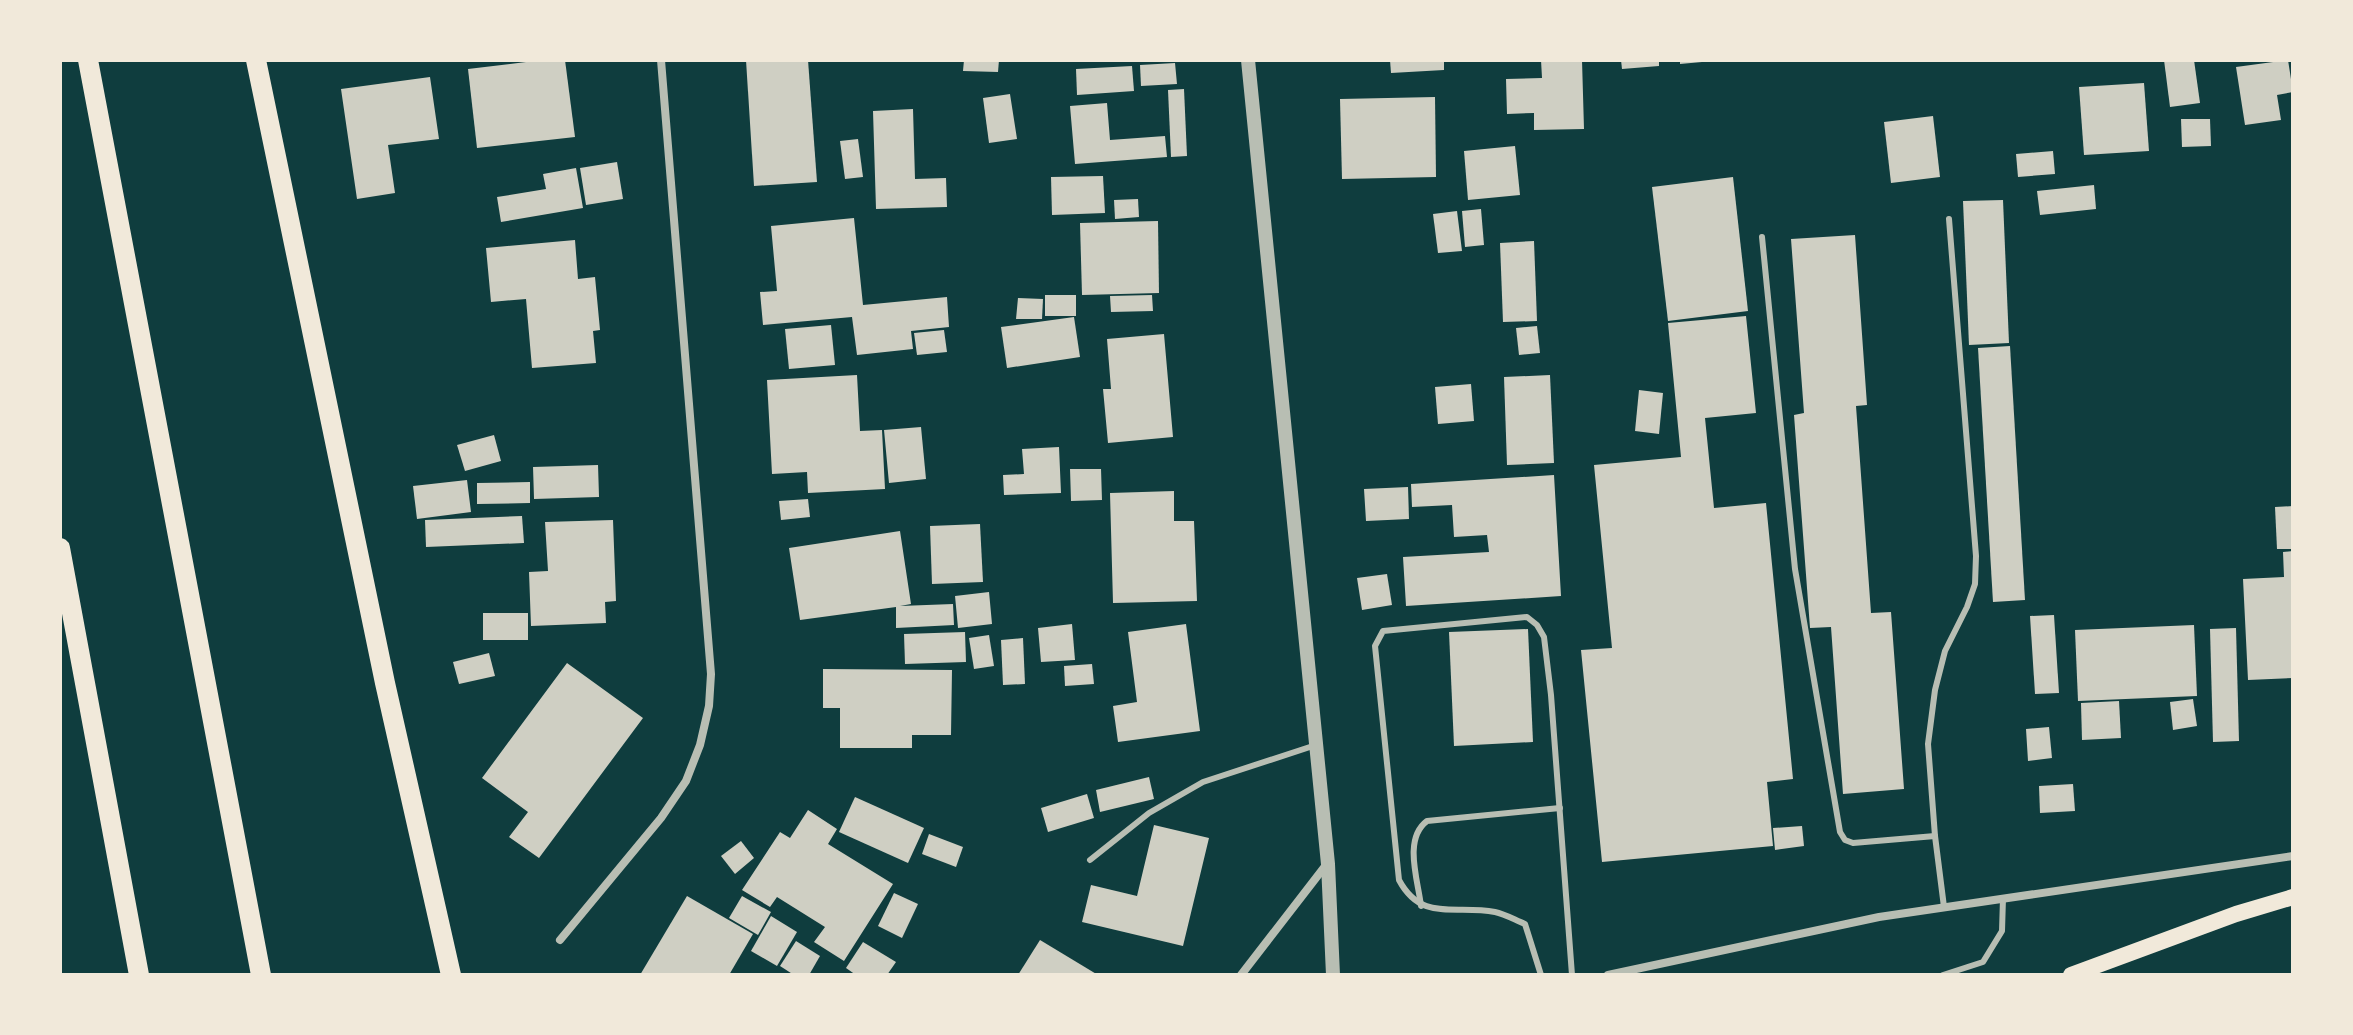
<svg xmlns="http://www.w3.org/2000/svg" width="2353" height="1035" viewBox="0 0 2353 1035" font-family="'Roboto Condensed',sans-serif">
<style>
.building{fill:#cfcfc3}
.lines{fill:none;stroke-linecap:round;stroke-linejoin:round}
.service{stroke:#b8beb3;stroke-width:6}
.minor{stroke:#b8beb3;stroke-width:8}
.tertiary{stroke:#b8beb3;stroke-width:14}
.secondary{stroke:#f1e9da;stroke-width:16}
.primary{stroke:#f1e9da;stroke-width:20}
</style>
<rect width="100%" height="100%" fill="#0f3d3e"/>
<!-- building -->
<g class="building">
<polygon points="542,60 565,60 575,137 477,148 468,69"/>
<polygon points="746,60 808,60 817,182 754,186"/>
<polygon points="964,60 999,60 998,72 963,71"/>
<polygon points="1390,60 1444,60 1444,70 1391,73"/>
<polygon points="1541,60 1582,60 1584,129 1534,130 1534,113 1507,114 1506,79 1542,78"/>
<polygon points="1621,60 1659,60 1659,66 1622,69"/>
<polygon points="1680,60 1702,60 1702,62 1680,64"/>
<polygon points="2164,60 2194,60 2200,103 2170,107"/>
<polygon points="2288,60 2293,92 2277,95 2281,120 2245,125 2236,67"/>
<polygon points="1175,63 1177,84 1141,86 1140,65"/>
<polygon points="1132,66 1134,91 1077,95 1076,69"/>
<polygon points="430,77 439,139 388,145 395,193 357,199 341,89"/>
<polygon points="2144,83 2149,151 2084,155 2079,87"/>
<polygon points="1184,89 1187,156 1171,157 1168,90"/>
<polygon points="1010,94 1017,139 989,143 983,98"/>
<polygon points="1435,97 1436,177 1342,179 1340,99"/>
<polygon points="1107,103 1110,140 1165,136 1167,157 1075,164 1070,106"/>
<polygon points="913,109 915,179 946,178 947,207 876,209 873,111"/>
<polygon points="1933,116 1940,177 1891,183 1884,122"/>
<polygon points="2181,119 2210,119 2211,146 2182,147"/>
<polygon points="858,139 863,177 845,179 840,141"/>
<polygon points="1515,146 1520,195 1468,200 1464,151"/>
<polygon points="2053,151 2055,174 2018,177 2016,154"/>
<polygon points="617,162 623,199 586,205 580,168"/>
<polygon points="576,168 583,208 501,222 497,197 546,189 543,174"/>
<polygon points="1103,176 1105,213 1052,215 1051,177"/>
<polygon points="1733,177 1748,311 1668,321 1652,187"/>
<polygon points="2094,185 2096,209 2040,215 2037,191"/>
<polygon points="1138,199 1139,217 1115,219 1114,200"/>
<polygon points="2003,200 2009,343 1969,345 1963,201"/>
<polygon points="1481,209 1484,245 1465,247 1462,211"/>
<polygon points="1457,211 1462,251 1438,253 1433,214"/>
<polygon points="854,218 863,305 947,297 949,327 911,331 913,349 857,355 852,317 763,325 760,292 777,291 771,226"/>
<polygon points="1158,221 1159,293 1082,295 1080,223"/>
<polygon points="1855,235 1867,405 1856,406 1871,613 1891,612 1904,789 1843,794 1831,627 1810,628 1794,415 1804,413 1791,239"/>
<polygon points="575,240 578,279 595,277 600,330 593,331 596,363 532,368 526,299 491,302 486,248"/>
<polygon points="1534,241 1537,321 1503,322 1500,243"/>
<rect x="1045" y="295" width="31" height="21"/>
<polygon points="1152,295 1153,311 1111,312 1110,296"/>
<polygon points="1018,298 1043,299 1042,319 1016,319"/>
<polygon points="1746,316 1756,413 1705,418 1714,508 1766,503 1793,779 1767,782 1773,846 1602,862 1581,650 1612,648 1594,465 1681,457 1668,323"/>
<polygon points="1074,317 1080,357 1007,368 1001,327"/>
<polygon points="831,325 835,365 789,369 785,329"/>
<polygon points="1537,326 1540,353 1519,355 1516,328"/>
<polygon points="944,330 947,352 917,355 914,333"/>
<polygon points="1164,334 1173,437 1108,443 1103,389 1111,389 1107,339"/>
<polygon points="2010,346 2025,600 1993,602 1978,348"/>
<polygon points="857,375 860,431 882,430 885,489 808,493 807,472 772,474 767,380"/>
<polygon points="1550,375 1554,463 1507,465 1504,377"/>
<polygon points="1471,384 1474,421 1438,424 1435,387"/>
<polygon points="1639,390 1663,393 1659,434 1635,431"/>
<polygon points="921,427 926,479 889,483 884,430"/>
<polygon points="494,435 501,461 465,471 457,445"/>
<polygon points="1059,447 1061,493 1004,495 1003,475 1024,474 1022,449"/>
<polygon points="598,465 599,497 534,499 533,467"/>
<polygon points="1070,469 1101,469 1102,500 1071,501"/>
<polygon points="1554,475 1561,596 1406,606 1403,557 1489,552 1487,535 1454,537 1452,505 1412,507 1411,484"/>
<polygon points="467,480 471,512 417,519 413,486"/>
<polygon points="530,482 530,503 477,504 477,483"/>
<polygon points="1408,487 1409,519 1366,521 1364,489"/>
<polygon points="1174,491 1174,521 1194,521 1197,601 1113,603 1110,493"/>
<polygon points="808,499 810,517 781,520 779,501"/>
<polygon points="2293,506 2293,549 2277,549 2275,507"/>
<polygon points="522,516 524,543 426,547 425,520"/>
<polygon points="613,520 616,601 605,602 606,623 531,626 529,572 548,571 545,522"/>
<polygon points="980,524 983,582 932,584 930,526"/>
<polygon points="900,531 911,604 900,606 953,604 954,625 896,628 896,607 800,620 789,548"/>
<polygon points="2293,551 2293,678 2248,680 2243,579 2284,577 2283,552"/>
<polygon points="1387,574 1392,605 1362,610 1357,578"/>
<polygon points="989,592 992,624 958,628 955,596"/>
<rect x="483" y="613" width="45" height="27"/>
<polygon points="2054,615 2059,693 2035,694 2030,616"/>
<polygon points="1072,624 1075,660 1041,662 1038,628"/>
<polygon points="1186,624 1200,731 1118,742 1113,706 1137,702 1128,632"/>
<polygon points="2194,625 2197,696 2078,701 2075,630"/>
<polygon points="2236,628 2239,741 2213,742 2210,629"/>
<polygon points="1528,629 1533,742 1454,746 1449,632"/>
<polygon points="965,632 966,662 905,664 904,634"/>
<polygon points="989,635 994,666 974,669 969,638"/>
<polygon points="1023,638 1025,684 1003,685 1001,640"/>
<polygon points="489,653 495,676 459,684 453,662"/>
<polygon points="567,663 643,718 539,858 509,837 528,812 482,778"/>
<polygon points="1092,664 1094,684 1065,686 1064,666"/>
<polygon points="823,669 952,670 951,735 912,735 912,748 840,748 840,708 823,708"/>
<polygon points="2193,699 2197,726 2173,730 2170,702"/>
<polygon points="2119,701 2121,738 2082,740 2081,703"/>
<polygon points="2049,727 2052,758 2028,761 2026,729"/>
<polygon points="1149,777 1154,799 1100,812 1096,790"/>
<polygon points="2073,784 2075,811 2040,813 2039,786"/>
<polygon points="1087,794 1094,818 1048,832 1041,808"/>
<polygon points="855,797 924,828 908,863 839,832"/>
<polygon points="808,810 837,829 828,844 893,884 844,961 814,942 825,927 777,897 770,907 742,890 780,832 790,838"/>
<polygon points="1154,825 1209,838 1183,946 1082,922 1091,885 1137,896"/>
<polygon points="1802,826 1804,846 1775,850 1773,828"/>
<polygon points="929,834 963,847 956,867 922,854"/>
<polygon points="741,841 754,858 735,874 721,856"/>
<polygon points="894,893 918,904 902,938 878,926"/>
<polygon points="687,896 753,934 729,975 640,975"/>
<polygon points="742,896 771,912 758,935 729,918"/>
<polygon points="771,916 797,932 777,966 751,951"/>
<polygon points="1040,940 1098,975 1018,975"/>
<polygon points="796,941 820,956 809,975 794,975 780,966"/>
<polygon points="863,942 896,962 887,975 856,975 846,968"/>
</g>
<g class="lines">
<!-- service -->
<g class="service">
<polyline points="1762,237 1795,569 1840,832 1845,840 1853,843 1935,836"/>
<polyline points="1090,860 1149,813 1203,782 1316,745"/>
<path d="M 1421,906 C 1418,880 1403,839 1427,821 L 1560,808"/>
<polyline points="1944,907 1935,836 1928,744 1935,690 1945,651 1967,607 1975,584 1976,556 1949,219"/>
<path d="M 1541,975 L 1525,924 C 1515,920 1505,914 1495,912 C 1455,904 1422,923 1399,880 L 1375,646 L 1383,631 L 1527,617 L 1537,625 L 1544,637 L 1551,695 L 1572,975"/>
<polyline points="1943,975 1983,962 2002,931 2003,898"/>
</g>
<!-- minor -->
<g class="minor">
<polyline points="560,940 661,818 686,781 700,745 709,706 711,674 661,60"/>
<polyline points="1241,975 1326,865"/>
<polyline points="1608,975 1879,917 2293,856"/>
</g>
<!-- tertiary -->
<polyline class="tertiary" points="1248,60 1328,864 1333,975"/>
<!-- secondary -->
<polyline class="secondary" points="2071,975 2236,914 2293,897"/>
<!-- primary -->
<g class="primary">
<polyline points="88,60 261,975"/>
<polyline points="256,60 385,683 451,975"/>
<polyline points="60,548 139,975"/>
</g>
</g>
<!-- border -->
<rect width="2353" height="1035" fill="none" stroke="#f1e9da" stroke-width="124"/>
</svg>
